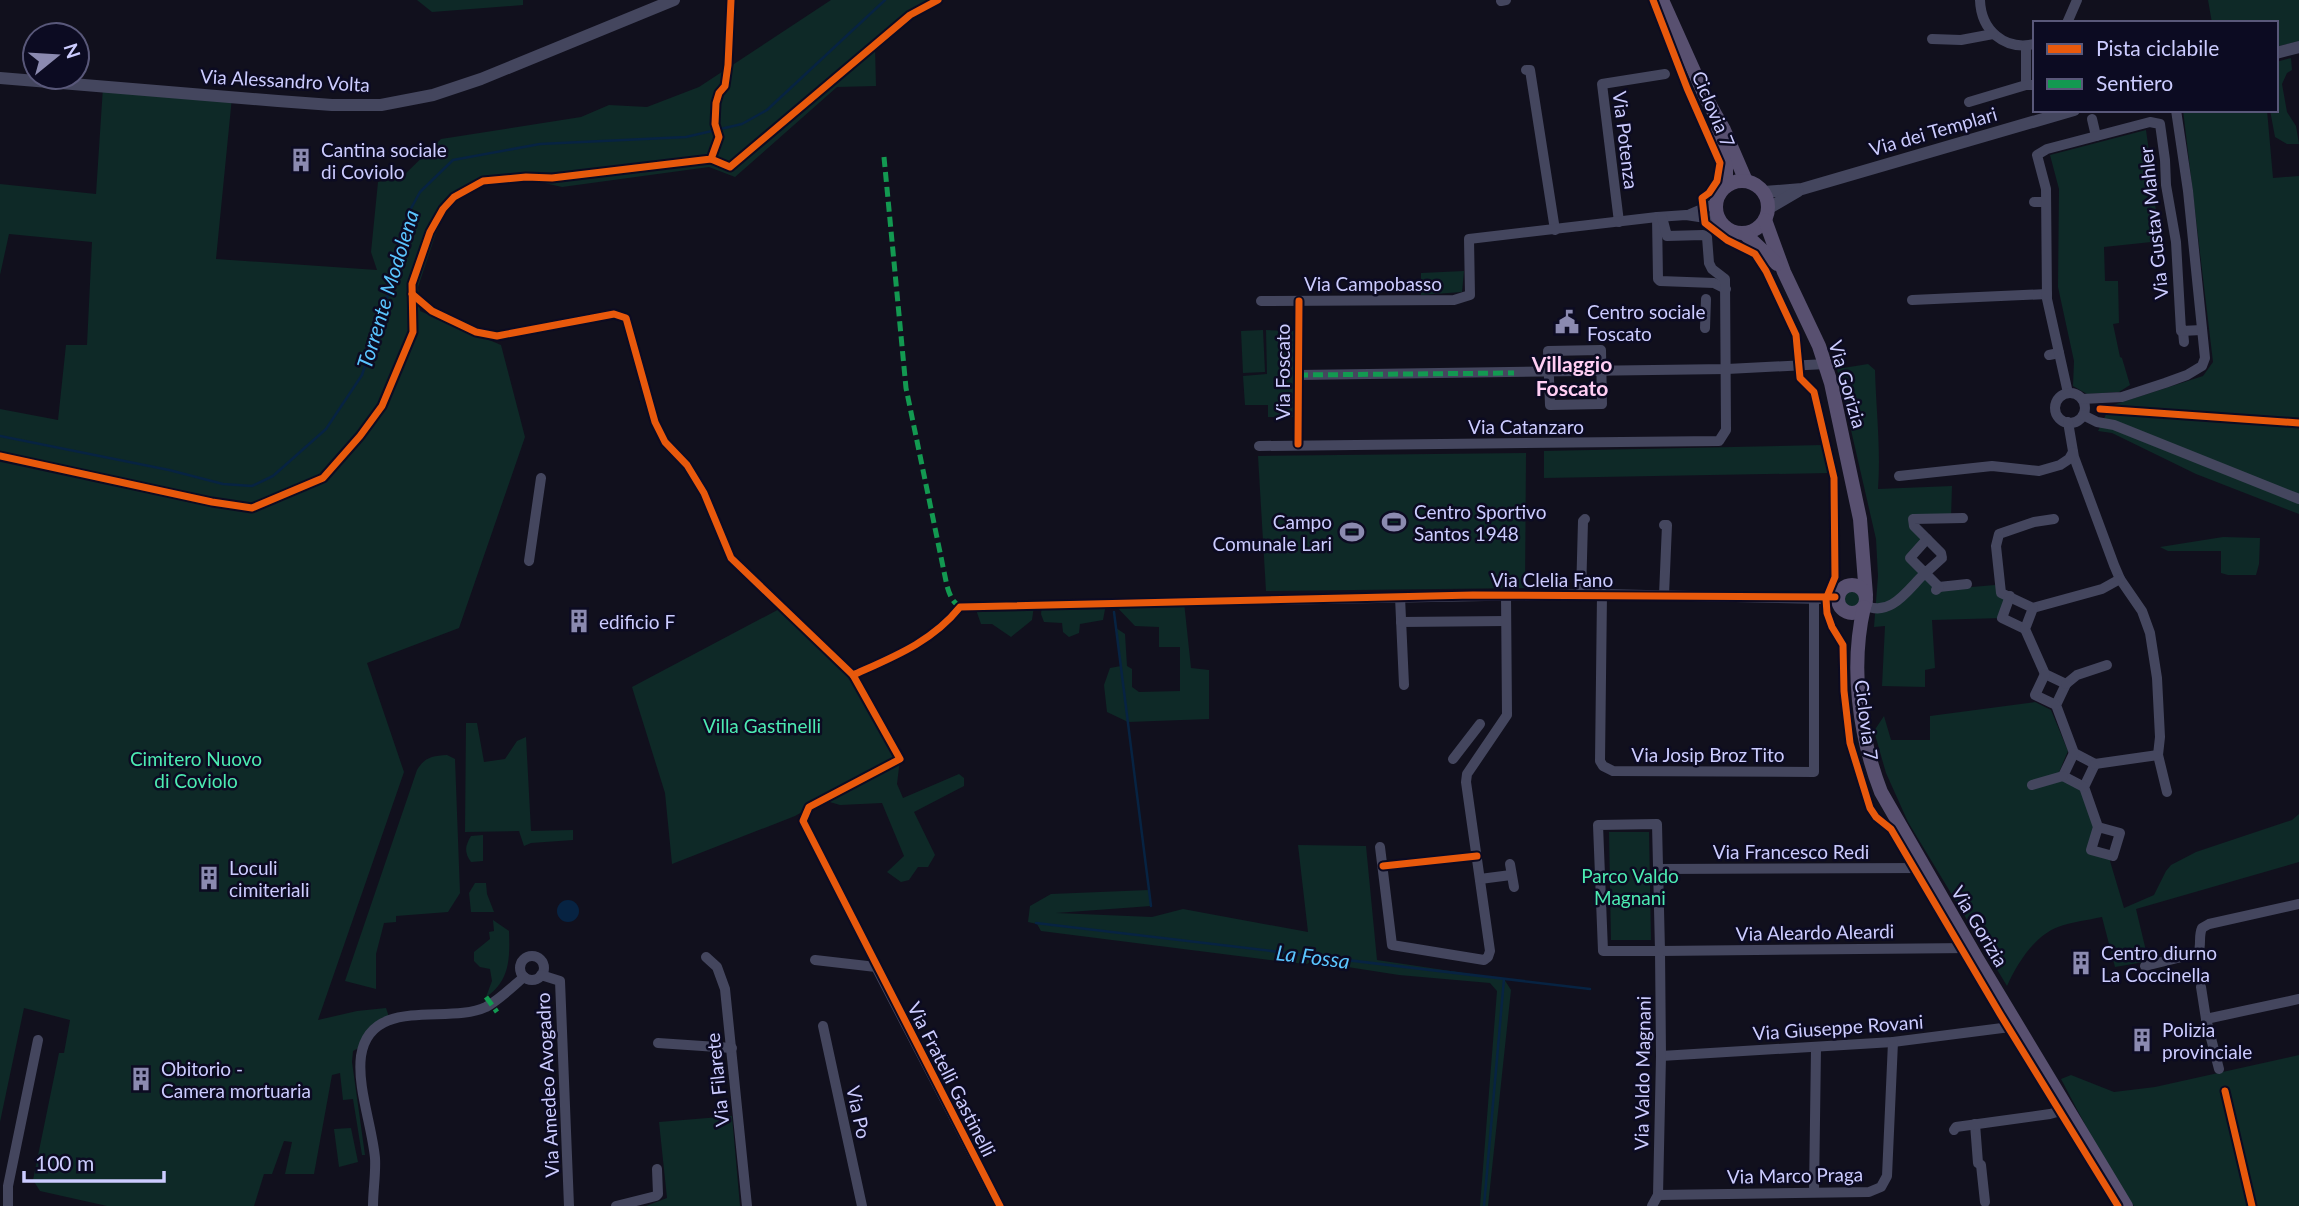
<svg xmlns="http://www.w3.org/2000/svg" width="2299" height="1206" font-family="Lato,sans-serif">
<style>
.green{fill:#0e2927}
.water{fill:#072342}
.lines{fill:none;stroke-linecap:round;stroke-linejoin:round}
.stream{stroke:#072342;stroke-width:2.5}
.minor{stroke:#44465e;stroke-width:10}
.tertiary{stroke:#44465e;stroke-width:12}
.primary{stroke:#585070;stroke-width:14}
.quiet{stroke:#139951;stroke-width:5;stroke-dasharray:10 5;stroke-linecap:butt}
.cycleway-casing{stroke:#0c0b22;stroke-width:11}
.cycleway{stroke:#e8590c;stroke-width:7}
.labels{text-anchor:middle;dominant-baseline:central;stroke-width:5;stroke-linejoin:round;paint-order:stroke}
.street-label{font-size:19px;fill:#ccf;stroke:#0c0b22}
.poi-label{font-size:19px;fill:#ccf;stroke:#0c0b22;text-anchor:start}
.park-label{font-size:19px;fill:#4cebb2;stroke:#0c0b22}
.water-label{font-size:21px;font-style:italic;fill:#5ac5ff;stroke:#0c0b22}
.neighbourhood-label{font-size:21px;font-weight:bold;fill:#ffcef3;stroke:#0c0b22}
</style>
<rect width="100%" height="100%" fill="#11101d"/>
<g class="green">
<path d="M417,0H523V5L432,12Z"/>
<path d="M831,0H944L918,11L875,47L876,86L837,87L735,177L709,167L562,187L527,179L475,187L460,194L450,205L436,233L418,287L420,311L501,345L525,437L459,628L367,663L404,772L318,1020L357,1011L386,1008L390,1020L364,1045L353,1051L352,1062L365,1155H362L353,1099L343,1100L340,1073L332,1075L314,1174H285L292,1142L284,1141L272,1174H264L254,1206H107L40,1191L33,1180L59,1053H64L70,1020L24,1008L0,1122V409L58,420L66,345H87L92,242L9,234L0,275V184L96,194L103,87L232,97L216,259L377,270L371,252L378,182L401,178L441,139L581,117L609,105L647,107L699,87Z"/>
<path d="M2208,0H2299V41L2276,47V23H2212Z"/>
<path d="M2291,58L2292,70L2287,73L2282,84L2287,112L2296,126L2299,144H2287L2275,137L2270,110H2276V62Z"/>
<path d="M2183,110H2267L2273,178L2299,176V514L2196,474L2112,433L2098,431L2110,406L2203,376L2213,362Z"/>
<path d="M2146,130L2150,159L2151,180L2161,241L2104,247L2105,281H2118L2119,323L2113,324L2120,357L2122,358L2130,385L2119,392L2087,394L2073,386L2074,361L2058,287L2059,189L2050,155Z"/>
<path d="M1464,271L1462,292L1421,295V273Z"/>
<path d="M1263,330L1265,372L1243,373L1241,331Z"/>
<path d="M1266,330L1294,331L1295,417H1268V405H1245L1243,376L1267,374Z"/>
<path d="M1868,364L1875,370C1876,410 1881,449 1878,489L1952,486L1951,518L1913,519L1927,539L1910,557L1937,590L1995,585L2010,596L2002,618L1932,620L1935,668L1925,670V687L1882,686L1885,626L1874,627L1878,576L1876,539L1837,369Z"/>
<path d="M1823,445L1830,473L1544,478V451Z"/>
<path d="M1526,453L1525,588L1266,591L1258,456Z"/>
<path d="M2223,537L2260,538L2259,564L2256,575H2228L2221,573V551H2168L2160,547Z"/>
<circle cx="1853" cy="599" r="9"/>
<path d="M1184,602L1191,668L1209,670V719L1128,722L1107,712L1104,685L1110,668L1121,666L1116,628L1125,634L1127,666L1132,669V687L1139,692L1180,691V647H1159V627L1135,626L1114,604Z"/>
<path d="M1106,604L1103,620L1080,624L1079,633L1069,637L1063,632L1062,623L1044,622L1041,614L1042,605Z"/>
<path d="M785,606L851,675L898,758L866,776L900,759L897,784L903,798L959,774L964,778V786L914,812L935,855L928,867H918L909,880L901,882L887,872L904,856L882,803L840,805L823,800L795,816L672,864L665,793L632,687Z"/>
<path d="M1034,606L1032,620L1011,637L992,624H981L975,607Z"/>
<path d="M2035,702L2051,710L2068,751L2057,777L2084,787L2098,827L2091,849L2113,856L2110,861L2124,908L2154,895L2166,871L2171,865L2196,852L2292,820L2299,814V862L2136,909L2147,955L2143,957L2144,962L2115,967L2102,917C2088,920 2071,922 2058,927C2034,936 2017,964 2007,986L1908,822L1886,773L1874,731L1884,716L1891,740H1930V716Z"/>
<path d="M466,723H477L484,762L505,759L517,741L526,737L531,831L573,830V840L531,843L524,846L519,831L465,832Z"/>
<path d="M447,755L455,759L460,893L448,912L396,916V922L384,923L376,954V989L345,981L417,770C425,757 432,756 447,755Z"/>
<path d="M1609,832H1649L1651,940H1611Z"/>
<path d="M483,835V861L471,862C464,852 465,846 471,836Z"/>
<path d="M1298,845L1366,846L1377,960L1504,979L1511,990L1488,1206H1480L1497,991L1490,983L1399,975L1322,963L1318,956L1307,964L1286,962L1041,931L1037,924L1028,922L1030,906L1051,894L1149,890L1151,906L1056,913L1152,917L1183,909L1308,932Z"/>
<path d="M475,883H486L487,894L494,912H471L469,893Z"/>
<path d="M493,920L509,931C510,958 510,981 486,997L492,981L490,969L480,967L474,961V952L490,939L489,932L494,931Z"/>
<path d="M2299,1055V1206H2134L2099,1151L2061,1079L2071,1075L2114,1092L2155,1087Z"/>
<path d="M732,1116L740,1206H646L667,1198L659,1122Z"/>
<path d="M351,1128L358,1162L339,1167L334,1129Z"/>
</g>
<circle class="water" cx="568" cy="911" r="11"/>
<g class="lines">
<g class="stream">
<path d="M0,436L169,470L223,484L252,486L273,476L326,429L362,375L408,233L409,212L420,192L453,160L540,144L686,137L742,124L767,110L885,0"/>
<path d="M1114,612L1151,906"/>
<path d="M1036,923L1590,989"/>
<path d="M1484,1206L1504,979"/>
</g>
<g class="minor">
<path d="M1980,0C1981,30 2004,51 2035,44"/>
<path d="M1501,1L1506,0"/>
<path d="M2067,23L2077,0"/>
<path d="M1932,39L1961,40L1993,34"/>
<path d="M2026,46V85"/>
<path d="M1526,70H1530L1555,230"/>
<path d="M1969,102L2026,85H2035"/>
<path d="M2092,119L2096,136"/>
<path d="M2034,202H2046"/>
<path d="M1690,214L1716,203"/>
<path d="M1657,217L1658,279L1660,281L1714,283L1726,289"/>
<path d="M1619,222L1602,84L1665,74"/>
<path d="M1912,300L2047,294"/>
<path d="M1261,301L1454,300L1470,295L1469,239L1657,217L1686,215L1719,220"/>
<path d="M1705,328L1706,299"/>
<path d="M2183,331L2184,342"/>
<path d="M1601,350L1602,404L1550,405L1548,351Z"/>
<path d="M2049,355L2059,353"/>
<path d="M1298,375L1727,369L1826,364"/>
<path d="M2068,393L2047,299L2046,189L2037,155L2047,149L2150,122L2160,124L2165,160L2166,185L2176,242L2181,331L2202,330"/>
<circle cx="2070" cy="408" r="15"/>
<path d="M2082,399L2122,397L2165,383L2187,375L2202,366L2205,358L2188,191L2176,110"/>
<path d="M2083,415L2097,422L2114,425L2299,499"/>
<path d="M2068,422L2074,457L2114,565L2120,579L2142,611L2150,633L2157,678L2160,737L2158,755L2167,792"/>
<path d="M1259,446L1719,441L1726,430L1725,279L1712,269L1709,263L1707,237L1703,235L1667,236L1662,217"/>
<path d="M1899,476L1992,466L2039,471L2060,465L2069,459L2073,452"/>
<path d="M2054,519L2034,522L1999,534L1996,546L2001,593L2033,608L2102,589L2120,579"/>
<path d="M1664,525H1667L1664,595"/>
<path d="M1927,539L1914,526L1913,519L1963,518"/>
<path d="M529,561L541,478"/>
<path d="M1939,587L1967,584"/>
<path d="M1602,594L1600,761L1603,766L1613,771L1814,772V598"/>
<path d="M1581,595L1583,521L1585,519"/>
<path d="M2010,596L2002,618L2025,629"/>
<path d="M1400,597L1404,685"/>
<path d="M1266,600L1602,594L1826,599L1838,597"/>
<path d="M1865,605C1889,618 1907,591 1922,576L1942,558L1941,553L1927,539L1910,558L1939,587L1936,590"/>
<path d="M2033,608L2025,629L2045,674L2066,684L2056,705L2074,753L2095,764L2084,787L2098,827L2120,833L2113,856L2091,850L2098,827"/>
<path d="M1401,622L1506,621"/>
<path d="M2045,674L2035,695L2056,705"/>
<path d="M2066,684L2077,675L2107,665"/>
<path d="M2074,753L2063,776L2084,787"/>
<path d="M1453,759L1480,724"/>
<path d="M2095,764L2158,755"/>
<path d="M2032,785L2063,776"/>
<path d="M1380,847L1392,945L1484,960L1488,957L1490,951L1466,782L1467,774L1507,715L1506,595"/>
<path d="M1510,864L1514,887"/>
<path d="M1658,869L1924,868"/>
<path d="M1480,879L1511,875"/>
<circle cx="532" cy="968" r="12"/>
<path d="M706,957L717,967L725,989L747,1206"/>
<path d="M815,960L876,967L1000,1206"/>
<path d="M2145,966L2198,953C2202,945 2198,937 2202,928L2209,924L2299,904"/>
<path d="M541,975L560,981L569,1206"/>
<path d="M2201,987L2206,1019L2299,999"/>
<path d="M2206,1019L2219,1069"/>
<path d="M823,1026L862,1206"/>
<path d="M658,1043L732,1048"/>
<path d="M1661,1056L1893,1042L2018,1026"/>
<path d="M1975,1124L1978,1163L1981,1165L1985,1202"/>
<path d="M1954,1130L1956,1127L2050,1114L2068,1109"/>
<path d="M1814,1192L1816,1048"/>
<path d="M1658,1195L1661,1056L1660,951H1603L1598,825L1657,824L1660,951L1971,948"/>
<path d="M8,1206V1186L38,1040"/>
<path d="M373,1206C373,1190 376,1173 375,1158C372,1126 357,1087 361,1056C370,995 448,1025 486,1007C499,1000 512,987 524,977"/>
<path d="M616,1206L656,1196L658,1194L657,1169"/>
<path d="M1652,1206L1658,1195L1869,1192L1881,1187L1887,1176L1893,1042"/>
</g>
<g class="tertiary">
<path d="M2276,53L2299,47"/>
<path d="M0,78L278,101L332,105H381L433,95L481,79L674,0"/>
<path d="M1764,192L1802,189L2074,110"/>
<path d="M1769,208L1798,191"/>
</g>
<g class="primary">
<path d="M1662,0L1706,98L1724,130L1746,181"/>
<path d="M1716,133L1726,167V186"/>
<circle cx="1742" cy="207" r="26"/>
<path d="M1765,220L1784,272L1819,346L1831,383L1860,519L1866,595"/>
<path d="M1745,234L1777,264"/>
<circle cx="1852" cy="599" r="14"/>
<path d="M1864,607C1850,667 1859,735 1881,792L1976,957L2126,1206"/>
</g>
<g class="quiet">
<path d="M884,157L906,388L947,586C950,596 954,607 965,607"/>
<path d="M1298,375L1514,373"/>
<path d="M486,997L497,1012"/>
</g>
<g class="cycleway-casing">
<g id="cycleway">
<path d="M1653,0L1687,88L1720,163L1717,181L1709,193L1702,198L1705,223L1727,240L1755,254L1766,271L1796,335L1800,378L1814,392L1834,478L1835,577L1826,599L1827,613L1832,627L1843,645L1844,691L1850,743L1870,808L1876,817L1891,829L2000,1014L2118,1206"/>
<path d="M711,159L730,167L910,15L938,0"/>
<path d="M412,294L432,311L476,332L497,336L614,314L626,318L655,422L665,442L687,465L704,493L731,558L853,675L900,759L809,807L803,821L1000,1206"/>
<path d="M2100,409L2299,423"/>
<path d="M1298,444L1299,301"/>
<path d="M0,456L212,502L252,508L323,478L360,436L382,406L413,332L412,284L430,232L443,209L454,197L483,181L526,177L552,178L711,159L719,137L715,124L716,103L719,93L725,86L728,65L731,0"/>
<path d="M853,675C893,657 932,642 960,607L1473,595L1835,597"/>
<path d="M1383,866L1477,856"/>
<path d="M2225,1091L2252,1206"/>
</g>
</g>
<use href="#cycleway" class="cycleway"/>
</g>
<defs>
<g id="building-bare" transform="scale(1.89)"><path d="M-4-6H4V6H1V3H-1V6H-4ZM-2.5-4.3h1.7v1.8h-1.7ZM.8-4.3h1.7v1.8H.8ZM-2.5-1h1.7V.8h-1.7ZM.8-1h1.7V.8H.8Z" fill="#8b8ab0" stroke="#0c0b22" stroke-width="2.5" paint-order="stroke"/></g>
<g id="civic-bare" transform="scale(1.89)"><path d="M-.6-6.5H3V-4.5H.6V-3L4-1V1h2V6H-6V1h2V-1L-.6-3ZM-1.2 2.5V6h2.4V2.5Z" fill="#8b8ab0" stroke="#0c0b22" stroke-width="2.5" paint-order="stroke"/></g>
<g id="stadium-bare" transform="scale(1.89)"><path d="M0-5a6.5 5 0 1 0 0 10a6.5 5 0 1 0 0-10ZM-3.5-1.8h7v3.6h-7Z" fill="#8b8ab0" stroke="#0c0b22" stroke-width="2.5" paint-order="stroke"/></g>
</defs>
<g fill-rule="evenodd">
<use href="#building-bare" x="301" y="160"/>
<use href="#civic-bare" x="1567" y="322"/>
<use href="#stadium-bare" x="1394" y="522"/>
<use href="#stadium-bare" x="1352" y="532"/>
<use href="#building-bare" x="579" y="621"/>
<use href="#building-bare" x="209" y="878"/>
<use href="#building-bare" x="2081" y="963"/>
<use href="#building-bare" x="2142" y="1040"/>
<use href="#building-bare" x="141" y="1079"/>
</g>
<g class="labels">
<g class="street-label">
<text transform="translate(285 80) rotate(3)">Via Alessandro Volta</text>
<text transform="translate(1714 109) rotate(67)">Ciclovia 7</text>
<text transform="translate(1933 131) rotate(-16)">Via dei Templari</text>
<text transform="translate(1626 140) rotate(83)">Via Potenza</text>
<text transform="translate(2153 223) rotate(-96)">Via Gustav Mahler</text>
<text x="1373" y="283">Via Campobasso</text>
<text transform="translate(1282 372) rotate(-90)">Via Foscato</text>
<text transform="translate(1848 384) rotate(74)">Via Gorizia</text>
<text x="1526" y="426">Via Catanzaro</text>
<text x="1552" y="579">Via Clelia Fano</text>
<text transform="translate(1867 720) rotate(83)">Ciclovia 7</text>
<text x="1708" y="754">Via Josip Broz Tito</text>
<text x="1791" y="851">Via Francesco Redi</text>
<text transform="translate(1980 926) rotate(59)">Via Gorizia</text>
<text transform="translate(1815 932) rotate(-1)">Via Aleardo Aleardi</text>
<text transform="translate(1838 1027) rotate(-4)">Via Giuseppe Rovani</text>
<text transform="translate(1642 1073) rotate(-89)">Via Valdo Magnani</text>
<text transform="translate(952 1079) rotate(63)">Via Fratelli Gastinelli</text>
<text transform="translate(717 1080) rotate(-96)">Via Filarete</text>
<text transform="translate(547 1085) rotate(-93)">Via Amedeo Avogadro</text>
<text transform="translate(859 1112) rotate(78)">Via Po</text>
<text transform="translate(1795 1175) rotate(-1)">Via Marco Praga</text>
</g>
<g class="poi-label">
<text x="321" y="149">Cantina sociale<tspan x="321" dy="22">di Coviolo</tspan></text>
<text x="1587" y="311">Centro sociale<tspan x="1587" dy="22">Foscato</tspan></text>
<text x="1414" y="511">Centro Sportivo<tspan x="1414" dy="22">Santos 1948</tspan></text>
<text x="1332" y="521" text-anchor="end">Campo<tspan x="1332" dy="22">Comunale Lari</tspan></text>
<text x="599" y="621">edificio F</text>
<text x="229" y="867">Loculi<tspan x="229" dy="22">cimiteriali</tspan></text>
<text x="2101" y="952">Centro diurno<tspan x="2101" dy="22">La Coccinella</tspan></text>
<text x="2162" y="1029">Polizia<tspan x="2162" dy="22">provinciale</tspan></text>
<text x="161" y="1068">Obitorio -<tspan x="161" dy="22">Camera mortuaria</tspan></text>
</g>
<g class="park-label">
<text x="762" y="725">Villa Gastinelli</text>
<text x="196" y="758">Cimitero Nuovo<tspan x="196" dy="22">di Coviolo</tspan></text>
<text x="1630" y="875">Parco Valdo<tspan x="1630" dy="22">Magnani</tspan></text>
</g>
<g class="water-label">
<text transform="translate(387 289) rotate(-73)">Torrente Modolena</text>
<text transform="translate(1313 956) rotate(7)">La Fossa</text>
</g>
<g class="neighbourhood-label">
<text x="1572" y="363">Villaggio<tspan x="1572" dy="24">Foscato</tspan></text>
</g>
</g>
<rect x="2033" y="21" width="245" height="91" fill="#0c0b22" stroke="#59587a" stroke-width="2"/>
<rect x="2047" y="44" width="35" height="10" fill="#e8590c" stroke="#59587a" stroke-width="2"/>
<text x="2096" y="56" font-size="21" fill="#ccccff">Pista ciclabile</text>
<rect x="2047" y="79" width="35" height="10" fill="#139951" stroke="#59587a" stroke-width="2"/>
<text x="2096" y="91" font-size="21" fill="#ccccff">Sentiero</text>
<g transform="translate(56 56) rotate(72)"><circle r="33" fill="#0c0b22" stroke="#59587a" stroke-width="2"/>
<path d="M0-5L12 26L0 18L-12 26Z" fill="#8b8ab0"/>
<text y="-10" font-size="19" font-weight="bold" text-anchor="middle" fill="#ccccff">N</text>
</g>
<path d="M24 1171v10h140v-10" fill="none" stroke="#ccccff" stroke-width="3.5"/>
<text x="35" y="1171" font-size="21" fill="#ccccff" stroke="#0c0b22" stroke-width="5" paint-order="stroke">100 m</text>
</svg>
